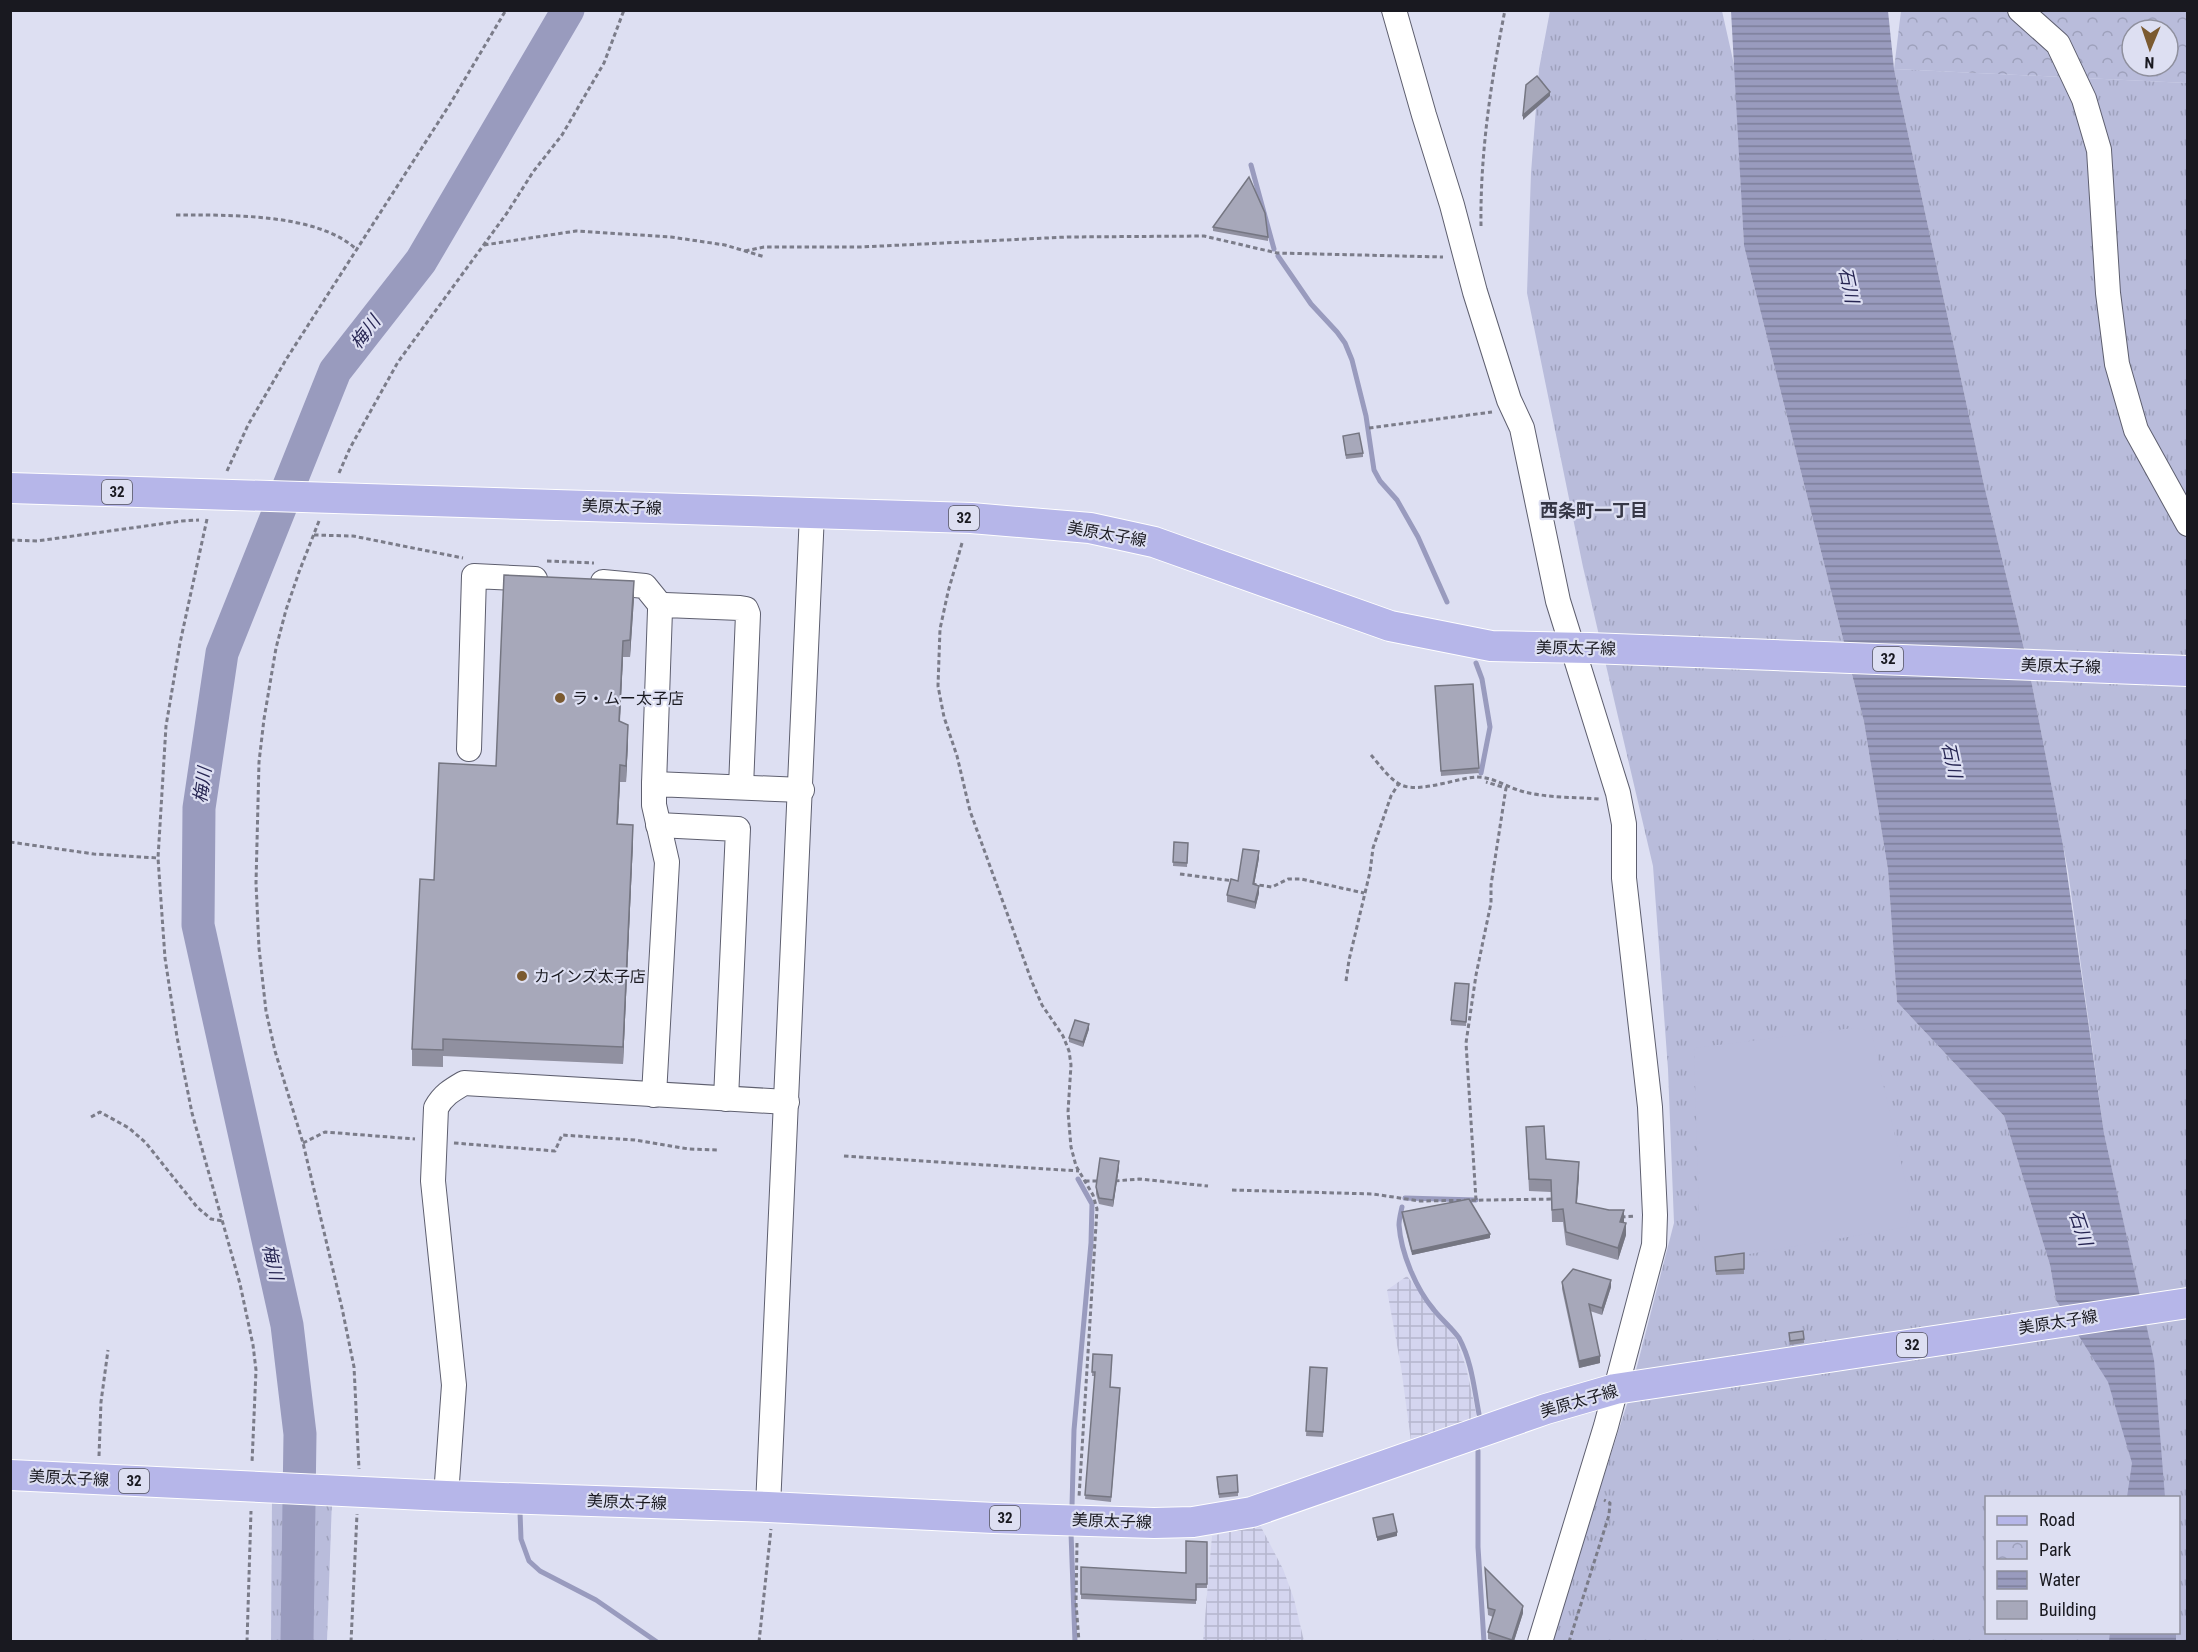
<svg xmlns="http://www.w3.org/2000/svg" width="2198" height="1652" font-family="'Roboto Condensed','Noto Sans JP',sans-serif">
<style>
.industrial{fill:url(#industrial-grid)}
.grass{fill:url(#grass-tufts);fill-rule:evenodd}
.park{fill:url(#park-crowns);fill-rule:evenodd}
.pitch{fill:#b9bcdb}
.water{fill:url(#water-rules)}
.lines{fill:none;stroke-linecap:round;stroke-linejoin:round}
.stream{stroke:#999bbe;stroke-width:5}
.river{stroke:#999bbe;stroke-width:33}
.minor-casing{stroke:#5e5f6f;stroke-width:26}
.major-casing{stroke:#fff;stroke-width:32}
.path{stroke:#7b7c89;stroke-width:3;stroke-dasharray:4.5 3;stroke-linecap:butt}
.minor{stroke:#fff;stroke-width:24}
.major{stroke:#b6b6e9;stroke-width:30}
.wall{fill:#9090a0}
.shaded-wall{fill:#757682}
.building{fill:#a7a8ba;stroke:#757682;stroke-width:1.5}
.poi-dot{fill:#7b5a30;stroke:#dddff2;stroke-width:2}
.labels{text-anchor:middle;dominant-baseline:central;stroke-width:4.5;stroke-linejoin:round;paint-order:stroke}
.shield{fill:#dddff2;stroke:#54545f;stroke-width:1.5}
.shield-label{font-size:15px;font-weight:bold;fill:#191920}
.street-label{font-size:16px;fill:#191920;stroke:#dddff2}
.poi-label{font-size:16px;fill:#191920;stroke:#dddff2;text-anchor:start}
.water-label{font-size:18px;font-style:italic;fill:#272653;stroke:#dddff2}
.neighbourhood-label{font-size:18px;font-weight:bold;fill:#363746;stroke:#dddff2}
</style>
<defs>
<pattern id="industrial-grid" width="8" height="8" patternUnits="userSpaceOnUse" patternTransform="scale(1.5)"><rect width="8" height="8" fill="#d4d5ef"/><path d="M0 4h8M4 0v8" fill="none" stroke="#b5b6cd"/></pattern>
<pattern id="grass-tufts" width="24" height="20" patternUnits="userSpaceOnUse" patternTransform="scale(1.5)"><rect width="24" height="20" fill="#b9bcdb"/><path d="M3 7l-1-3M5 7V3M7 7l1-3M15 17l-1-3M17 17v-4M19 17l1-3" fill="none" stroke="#9ea1bc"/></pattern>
<pattern id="park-crowns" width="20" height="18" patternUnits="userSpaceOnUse" patternTransform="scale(1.5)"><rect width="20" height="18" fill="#b9bcdb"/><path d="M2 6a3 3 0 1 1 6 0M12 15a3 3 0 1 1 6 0" fill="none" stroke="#9ea1bc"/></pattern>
<pattern id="water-rules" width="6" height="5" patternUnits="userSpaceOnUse" patternTransform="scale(1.5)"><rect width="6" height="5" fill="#999bbe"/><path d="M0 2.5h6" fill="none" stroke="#7c7e9a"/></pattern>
</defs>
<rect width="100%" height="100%" fill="#dddff2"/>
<g class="industrial">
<path d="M1407,1276L1456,1339L1466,1367L1477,1417L1411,1441L1401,1367L1387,1290Z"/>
<path d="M1260,1525L1283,1569L1294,1599L1304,1641L1203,1642L1212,1536Z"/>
</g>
<g class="grass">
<path d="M1550,11H1722L1735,69L1744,246L1864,722L1888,870L1897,1002L2004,1116L2050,1265L2056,1300L2137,1284L2104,1133L2068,871L2029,669L1984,485L1894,69L2187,83V1641H1551L1628,1401L1674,1223L1668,1069L1653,866L1583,567L1527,293L1531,173L1539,69ZM1986,1498H2178V1632H1986Z"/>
<path d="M272,1497L332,1499L327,1641L271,1642Z"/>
</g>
<path class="park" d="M1901,11H2187V83L1894,69ZM2132,30H2168V66H2132Z"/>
<path class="pitch" d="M1853,1028L1871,1031L1911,1206L1906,1227L1714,1260L1700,1244L1694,1048Z"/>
<g class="water">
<path d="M1731,11H1888L1894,69L1984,485L2029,669L2063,845L2104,1133L2154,1360L2165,1497H2127L2132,1463L2108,1382L2056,1300L2050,1265L2004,1116L1897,1002L1888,870L1864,722L1744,246Z"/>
<path d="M2110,1632L2176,1633V1641H2109Z"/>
</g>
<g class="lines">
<g class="stream">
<path d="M1251,165L1274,249"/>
<path d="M1278,256L1311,304L1337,332L1345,343L1352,360L1366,416L1374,470L1380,481L1397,500L1418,537L1447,602"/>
<path d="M1476,663L1482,679L1490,727L1481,773"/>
<path d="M1405,1198L1476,1200"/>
<path d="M1402,1207C1401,1212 1399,1219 1399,1225C1401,1253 1416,1289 1434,1310C1442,1320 1452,1328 1459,1338C1472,1362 1474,1388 1479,1414"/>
<path d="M1478,1451V1547L1484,1642"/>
<path d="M1072,1506L1074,1430L1091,1243L1092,1204L1078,1179"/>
<path d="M520,1512L521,1539L529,1561L540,1571L596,1600L657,1642"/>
<path d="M1071,1533L1075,1642"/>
</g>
<path class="river" d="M297,1642L300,1434L287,1325L198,925L199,808L222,653L335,371L421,261L568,10"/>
<g class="minor-casing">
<g id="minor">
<path d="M1394,10L1424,115L1452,205L1475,292L1509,400L1522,428L1558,601L1618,793L1624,824V878L1650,1107L1655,1215L1654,1245L1606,1426L1540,1642"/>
<path d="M2020,10L2058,44L2084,99L2099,150L2108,293L2117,364L2136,430L2188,524"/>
<path d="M603,582L645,586L662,607"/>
<path d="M469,749L474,576L535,579"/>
<path d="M654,784L660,610L665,605L740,608L746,609L748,614L741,787"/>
<path d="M658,825L738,829L726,1099"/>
<path d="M654,1095L667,862L654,805V784L802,790"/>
<path d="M446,1496L454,1385L433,1181L436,1108C443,1095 452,1090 464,1083L787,1102"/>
<path d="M768,1507L812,513"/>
</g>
</g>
<g class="major-casing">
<g id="major">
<path d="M10,488L971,518L1090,528L1154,542L1390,626L1491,646L1589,648L2188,671"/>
<path d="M10,1475L446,1496L768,1507L994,1518L1154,1523L1193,1522L1252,1512L1546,1409L1615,1389L2188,1303"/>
</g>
</g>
<g class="path">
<path d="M176,215C228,215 317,213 356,249"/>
<path d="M1481,226C1480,154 1491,81 1505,10"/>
<path d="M484,245L576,231L671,237L725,245L765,257"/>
<path d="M745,251L764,247H861L1067,237L1204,236L1277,253L1443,257"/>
<path d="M1369,428L1492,412"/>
<path d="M227,471L248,425L287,358L450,104L506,10"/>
<path d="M339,473L350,448L398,362L507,213L533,172L562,135L604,63L624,10"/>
<path d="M207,519L180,643L166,726L158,858L165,958L177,1037L192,1113L240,1284L253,1345L256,1370L252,1463"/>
<path d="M319,521L299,572L286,610L276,648L264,719L259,762L256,883L259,948L266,1011L275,1051L303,1143L342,1308L354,1367L359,1469"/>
<path d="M314,535L353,536L463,558"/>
<path d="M10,540L37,541L182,521L199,520"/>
<path d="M962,543L948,592L940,629L938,686L944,717L957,756L970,811L1032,982L1042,1005L1063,1036L1069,1051L1071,1065L1068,1112L1071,1147L1076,1166L1093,1195L1097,1209L1079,1497"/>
<path d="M547,561L594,563"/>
<path d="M1371,755C1380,765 1391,782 1404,786C1423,792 1457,778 1477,777C1493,777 1507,787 1521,791C1546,798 1574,797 1599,799"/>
<path d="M10,842L94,854L158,858"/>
<path d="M1180,874L1234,881"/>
<path d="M1252,884L1272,887L1288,879H1301L1364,893"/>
<path d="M1346,981L1349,960L1370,872L1373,848L1391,796L1399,783"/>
<path d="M91,1117L100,1112L129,1128L146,1143L197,1207L211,1219L223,1221"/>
<path d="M303,1143L325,1132L415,1139"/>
<path d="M454,1143L555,1151L562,1135L635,1140L689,1149L718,1150"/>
<path d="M844,1156L1079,1171"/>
<path d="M1085,1181H1099"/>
<path d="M1115,1181L1139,1179L1208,1186"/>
<path d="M1232,1190L1373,1194L1420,1201L1555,1199"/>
<path d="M1476,1200L1466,1043L1476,975L1491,903V885L1506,788L1486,782"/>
<path d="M1621,1217L1635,1216"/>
<path d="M99,1456L101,1402L108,1350"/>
<path d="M1077,1543L1076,1603L1079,1642"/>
<path d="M247,1642L251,1511"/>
<path d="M351,1642L357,1514"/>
<path d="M759,1642L771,1529"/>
<path d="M1569,1642L1609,1515L1610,1503L1604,1500"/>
</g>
<use href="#minor" class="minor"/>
<use href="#major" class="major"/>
</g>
<g class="wall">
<path d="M1213,227L1268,237V241L1213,231Z"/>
<path d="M1343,436L1363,453V457L1346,459Z"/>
<path d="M634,598L630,657H623L620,722L628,742L626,782H620L618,824L633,842L623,1064L443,1056V1067L412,1066V1049L434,880L496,766Z"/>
<path d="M1473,684L1479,773L1441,776L1435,686Z"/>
<path d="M1174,842L1188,843L1187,867L1173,866Z"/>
<path d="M1259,858L1254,885L1259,893L1255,909L1227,902V895Z"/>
<path d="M1469,984L1466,1026L1451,1025V1020Z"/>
<path d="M1089,1029L1083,1047L1069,1042V1038Z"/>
<path d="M1526,1127L1546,1159L1579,1174L1577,1203L1624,1222L1626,1235L1618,1260L1566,1245L1563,1222H1552L1551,1192L1529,1191Z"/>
<path d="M1119,1168L1113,1207L1099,1204L1096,1194V1187Z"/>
<path d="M1402,1212L1490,1238L1412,1255L1402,1217Z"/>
<path d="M1744,1253V1274L1716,1275L1715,1261Z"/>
<path d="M1562,1282L1611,1287L1602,1315L1590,1311L1600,1363L1579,1368L1562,1289Z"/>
<path d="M1789,1333L1804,1339V1343L1790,1345Z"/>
<path d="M1093,1354L1110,1387L1120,1392L1111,1502L1085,1499L1095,1376H1092Z"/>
<path d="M1310,1367L1327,1368L1323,1437L1306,1436Z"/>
<path d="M1217,1481L1238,1492V1496L1219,1498Z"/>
<path d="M1207,1542V1588H1196V1604L1081,1599V1567L1186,1573Z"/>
<path d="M1485,1568L1523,1613L1514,1641H1495L1488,1639V1632L1493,1617L1488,1615Z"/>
</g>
<g class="shaded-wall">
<path d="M1550,92V96L1523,120V115Z"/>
<path d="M634,581V598L630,657V640Z"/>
<path d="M623,641V657L619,738V721Z"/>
<path d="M628,725V742L626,782V766Z"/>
<path d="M620,765V782L617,841V824Z"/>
<path d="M633,825V842L623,1064V1047Z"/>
<path d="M1259,851V858L1253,891V884Z"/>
<path d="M1259,886V893L1255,909V902Z"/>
<path d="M1089,1024V1029L1083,1047V1042Z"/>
<path d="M1119,1161V1168L1113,1207V1200Z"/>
<path d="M1579,1162V1174L1576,1215V1203Z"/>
<path d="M1624,1210V1222H1620Z"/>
<path d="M1626,1223V1235L1618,1260V1248Z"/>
<path d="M1490,1234V1238L1412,1255V1251Z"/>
<path d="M1611,1280V1287L1602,1315V1308Z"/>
<path d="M1600,1356V1363L1579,1368V1361Z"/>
<path d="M1397,1532V1536L1377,1541V1537Z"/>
<path d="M1523,1606V1613L1514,1641H1512Z"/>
</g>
<g class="building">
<path d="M1537,76L1550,92L1523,115L1526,85Z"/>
<path d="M1249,177L1265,213L1268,237L1213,227Z"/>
<path d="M1359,433L1363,453L1346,455L1343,436Z"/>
<path d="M504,575L634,581L630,640L623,641L619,721L628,725L626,766L620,765L617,824L633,825L623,1047L443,1039V1050L412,1049L420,879L434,880L439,763L496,766Z"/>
<path d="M1473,684L1479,768L1441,771L1435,686Z"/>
<path d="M1174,842L1188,843L1187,863L1173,862Z"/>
<path d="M1243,849L1259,851L1253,884L1259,886L1255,902L1227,895L1231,879L1238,881Z"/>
<path d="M1455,983L1469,984L1466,1022L1451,1020Z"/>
<path d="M1075,1020L1089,1024L1083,1042L1069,1038Z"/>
<path d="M1544,1126L1546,1159L1579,1162L1576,1203L1609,1210H1624L1620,1222L1626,1223L1618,1248L1566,1232L1563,1209L1552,1210L1551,1180L1529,1179L1526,1127Z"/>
<path d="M1100,1158L1119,1161L1113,1200L1099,1198L1096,1187Z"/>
<path d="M1469,1199L1490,1234L1412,1251L1402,1212Z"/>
<path d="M1744,1253V1269L1716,1271L1715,1257Z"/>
<path d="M1573,1269L1611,1280L1602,1308L1589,1304L1600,1356L1579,1361L1562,1282Z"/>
<path d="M1803,1331L1804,1339L1790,1341L1789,1333Z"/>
<path d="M1093,1354L1112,1355L1110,1387L1120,1388L1111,1497L1085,1495L1095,1372H1092Z"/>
<path d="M1310,1367L1327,1368L1323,1432L1306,1431Z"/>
<path d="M1237,1475L1238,1492L1219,1494L1217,1477Z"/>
<path d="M1393,1514L1397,1532L1377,1537L1373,1518Z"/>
<path d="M1186,1541L1207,1542V1584H1196V1600L1081,1594V1567L1186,1573Z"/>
<path d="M1485,1568L1523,1606L1512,1640L1488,1632L1495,1610L1488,1608Z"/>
</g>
<g class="poi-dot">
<circle cx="560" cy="698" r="6"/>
<circle cx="522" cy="976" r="6"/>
</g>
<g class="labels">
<g class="shield">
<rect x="102" y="480" width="30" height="24" rx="4.5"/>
<rect x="949" y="506" width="30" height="24" rx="4.5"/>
<rect x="1873" y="647" width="30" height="24" rx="4.5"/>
<rect x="1897" y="1333" width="30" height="24" rx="4.5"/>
<rect x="119" y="1469" width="30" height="24" rx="4.5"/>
<rect x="990" y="1506" width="30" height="24" rx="4.5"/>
</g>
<g class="shield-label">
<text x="117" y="492">32</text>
<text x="964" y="518">32</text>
<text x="1888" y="659">32</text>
<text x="1912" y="1345">32</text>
<text x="134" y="1481">32</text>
<text x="1005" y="1518">32</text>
</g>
<g class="street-label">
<text transform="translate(622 507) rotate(2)">美原太子線</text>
<text transform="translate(1107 534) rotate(10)">美原太子線</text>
<text transform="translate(1576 648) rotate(1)">美原太子線</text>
<text transform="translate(2061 666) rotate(2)">美原太子線</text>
<text transform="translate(2058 1322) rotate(-9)">美原太子線</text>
<text transform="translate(1579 1401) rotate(-16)">美原太子線</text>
<text transform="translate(69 1478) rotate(3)">美原太子線</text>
<text transform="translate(627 1502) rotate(2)">美原太子線</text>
<text transform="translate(1112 1521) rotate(2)">美原太子線</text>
</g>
<g class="poi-label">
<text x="572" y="698">ラ・ムー太子店</text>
<text x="534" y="976">カインズ太子店</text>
</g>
<g class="water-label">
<text transform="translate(1849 285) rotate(78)">石川</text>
<text transform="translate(365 332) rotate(-52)">梅川</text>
<text transform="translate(1952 760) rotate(78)">石川</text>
<text transform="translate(202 785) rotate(-82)">梅川</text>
<text transform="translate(2081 1228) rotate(71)">石川</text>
<text transform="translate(273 1262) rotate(77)">梅川</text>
</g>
<g class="neighbourhood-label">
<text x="1594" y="510">西条町一丁目</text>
</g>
</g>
<rect width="2198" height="1652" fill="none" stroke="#191920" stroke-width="24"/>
<rect x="1985" y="1496" width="195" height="138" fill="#dddff2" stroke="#8f909e" stroke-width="1.5"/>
<rect x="1997" y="1516" width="30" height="9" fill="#b6b6e9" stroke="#8f909e" stroke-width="1.5"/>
<text x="2039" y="1526" font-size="18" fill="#191920">Road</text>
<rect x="1997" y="1541" width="30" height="18" fill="url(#park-crowns)" stroke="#8f909e" stroke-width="1.5"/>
<text x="2039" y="1556" font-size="18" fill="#191920">Park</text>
<rect x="1997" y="1571" width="30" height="18" fill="url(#water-rules)" stroke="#8f909e" stroke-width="1.5"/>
<text x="2039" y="1586" font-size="18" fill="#191920">Water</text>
<rect x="1997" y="1601" width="30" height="18" fill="#a7a8ba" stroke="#8f909e" stroke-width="1.5"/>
<text x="2039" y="1616" font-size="18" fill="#191920">Building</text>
<g transform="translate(2150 48) rotate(182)"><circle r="28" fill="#dddff2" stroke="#8f909e" stroke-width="1.5"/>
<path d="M0-4.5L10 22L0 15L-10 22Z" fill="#7b5a30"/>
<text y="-9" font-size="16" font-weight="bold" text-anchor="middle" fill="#191920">N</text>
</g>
</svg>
